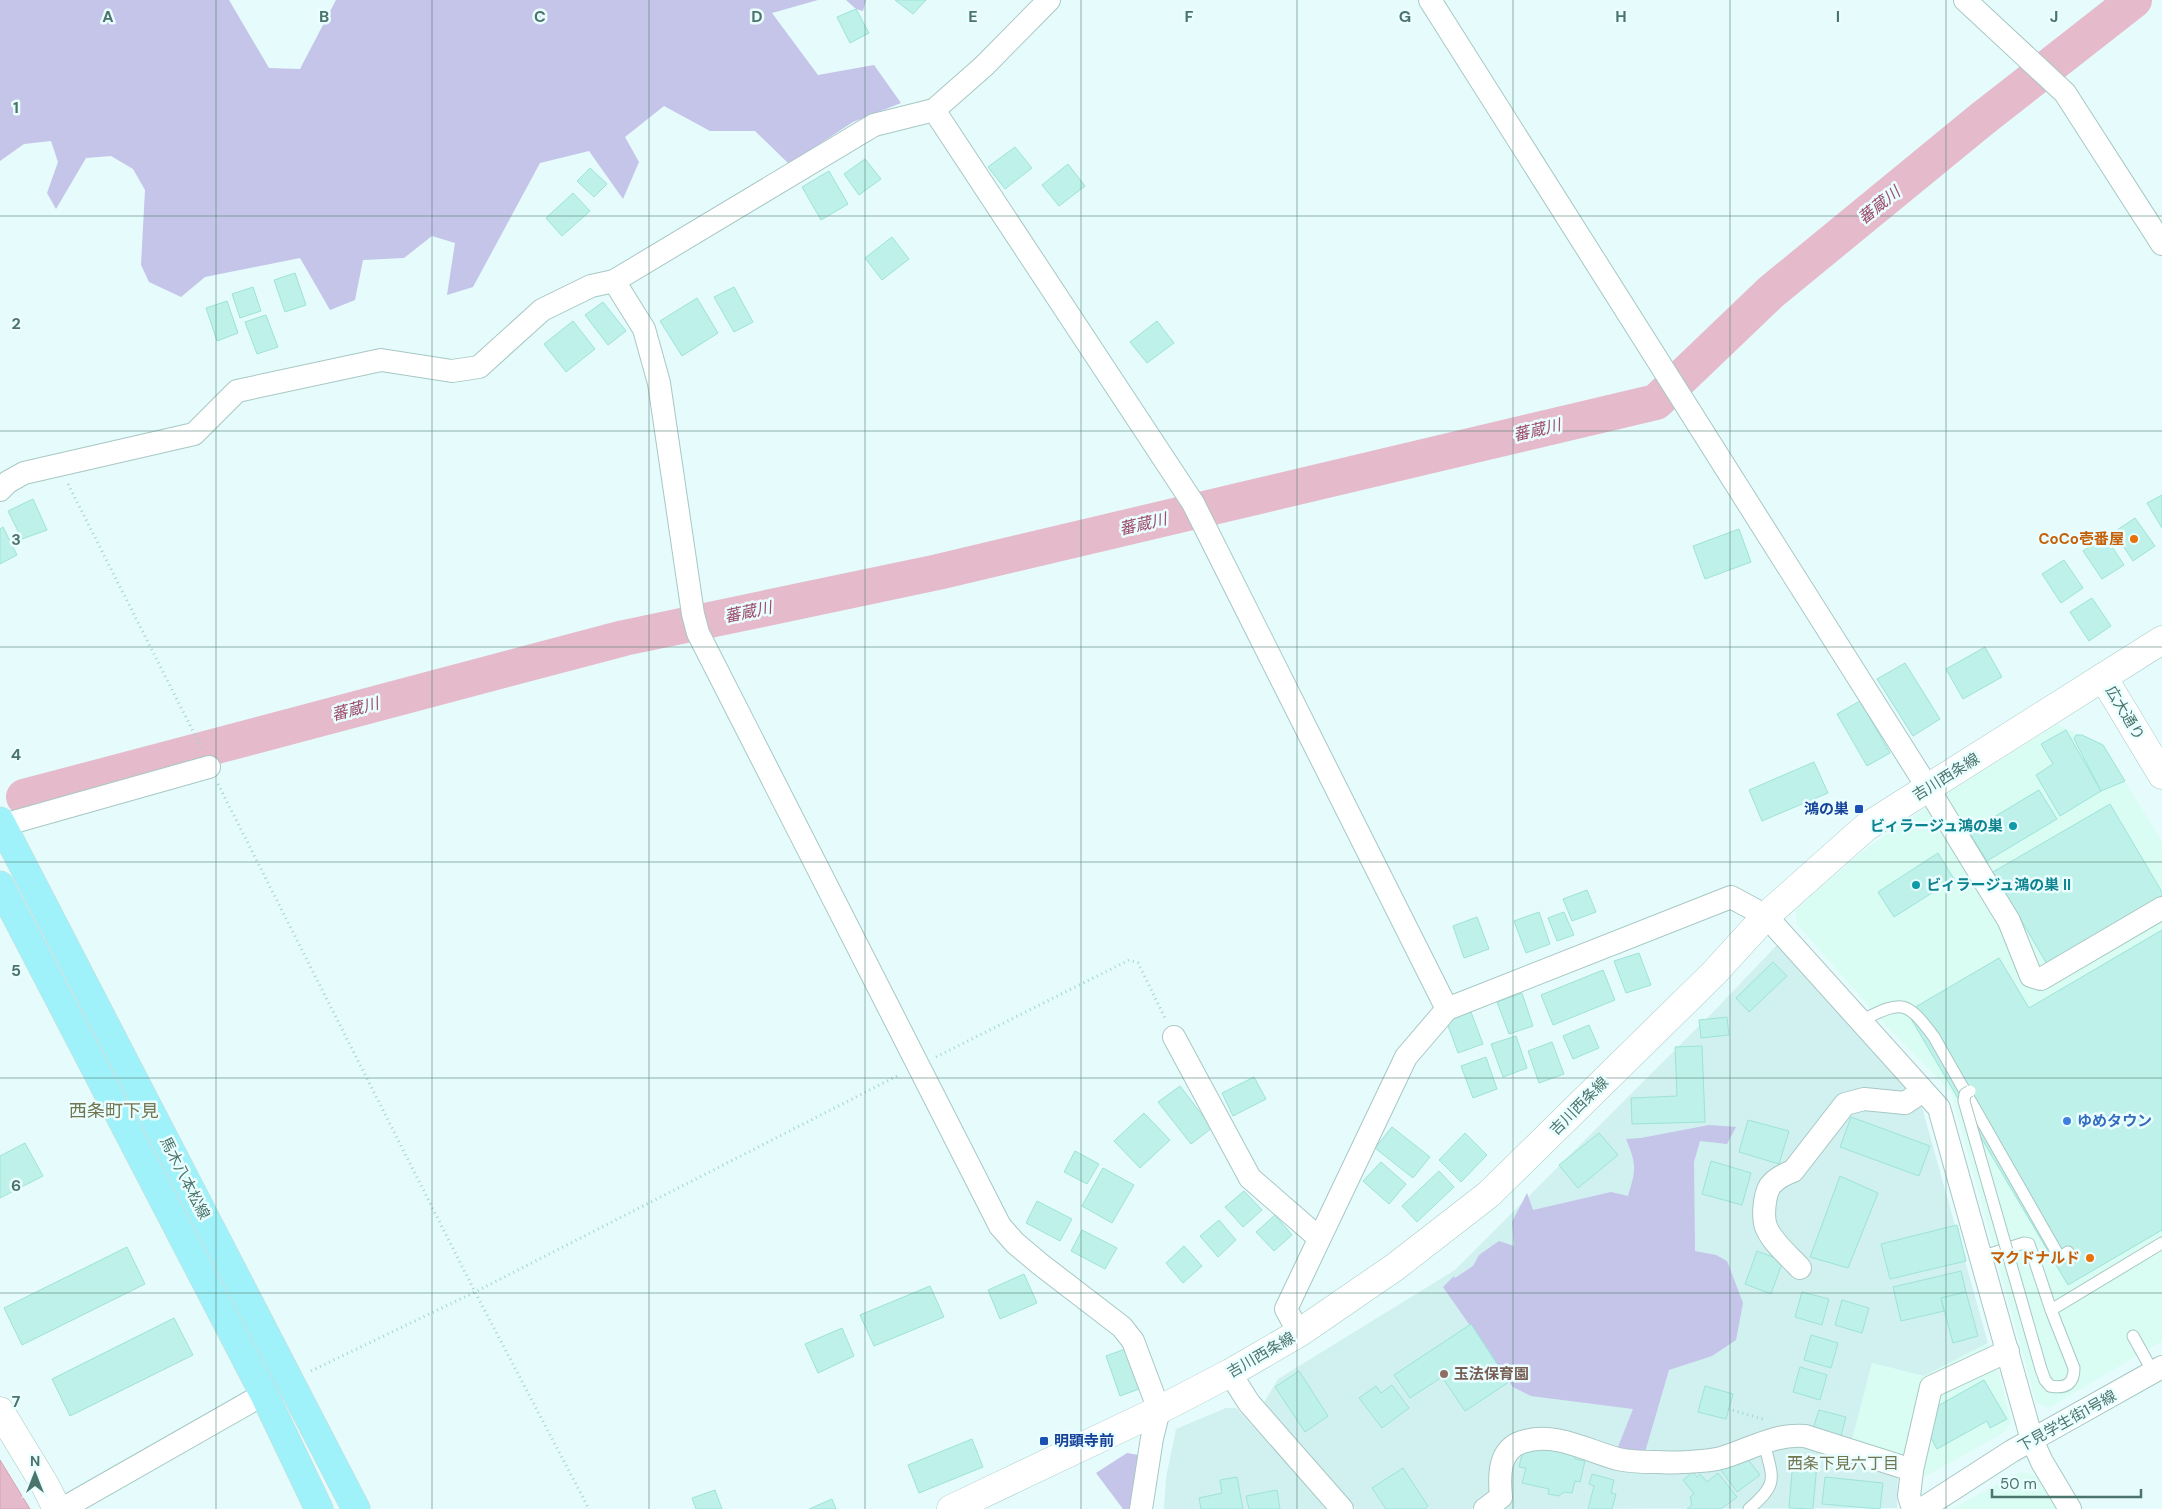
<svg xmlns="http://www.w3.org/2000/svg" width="2162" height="1509" font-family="'DM Sans','Noto Sans JP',sans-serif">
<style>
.residential{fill:#d1f0f0}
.commercial{fill:#d9fcf3}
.green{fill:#c5c4e9}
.water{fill:#e5bacb;stroke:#d7a0b6}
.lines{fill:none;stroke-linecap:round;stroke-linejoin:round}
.river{stroke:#e5bacb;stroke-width:36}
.building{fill:#bdf1e9;stroke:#9ee3d7}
.service-casing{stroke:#a7c8c4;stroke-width:13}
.minor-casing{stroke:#a7c8c4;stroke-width:24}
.tertiary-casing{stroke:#a7c8c4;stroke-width:29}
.secondary-casing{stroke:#a5ccc7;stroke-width:29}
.primary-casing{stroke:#cdd8d6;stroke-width:29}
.path{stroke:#a0d6cd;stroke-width:3;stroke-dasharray:1 4;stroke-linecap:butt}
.service{stroke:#fff;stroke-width:11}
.minor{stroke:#fff;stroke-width:22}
.tertiary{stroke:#fff;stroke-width:28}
.secondary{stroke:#fff;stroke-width:28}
.primary{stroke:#9ff2f9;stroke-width:28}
.service-bridge-casing{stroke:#a7c8c4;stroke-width:13;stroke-linecap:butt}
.service-bridge{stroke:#fff;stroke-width:11}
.grid{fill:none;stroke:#4b756c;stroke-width:1;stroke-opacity:0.55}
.food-dot{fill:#e8710a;stroke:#ebfeff;stroke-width:2}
.transit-dot{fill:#1a4fb4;stroke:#ebfeff;stroke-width:2}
.culture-dot{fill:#0f9aa8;stroke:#ebfeff;stroke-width:2}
.shop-dot{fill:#3f7fe0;stroke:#ebfeff;stroke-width:2}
.education-dot{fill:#8d6e63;stroke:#ebfeff;stroke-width:2}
.labels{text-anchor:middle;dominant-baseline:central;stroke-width:5;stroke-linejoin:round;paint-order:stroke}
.food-label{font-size:15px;font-weight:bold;fill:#c56008;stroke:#ebfeff;text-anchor:end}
.street-label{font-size:15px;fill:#4b756c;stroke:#ebfeff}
.transit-label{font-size:15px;font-weight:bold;fill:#164399;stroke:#ebfeff;text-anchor:end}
.culture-label{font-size:15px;font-weight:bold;fill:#0d838f;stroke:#ebfeff;text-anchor:end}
.shop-label{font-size:15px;font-weight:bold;fill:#366cbe;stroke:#ebfeff;text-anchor:start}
.education-label{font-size:15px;font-weight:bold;fill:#785e54;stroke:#ebfeff;text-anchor:start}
.water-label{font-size:16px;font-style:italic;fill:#9d4e6c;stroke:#ebfeff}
.neighbourhood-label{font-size:16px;fill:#727651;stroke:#ebfeff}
.quarter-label{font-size:18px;fill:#727651;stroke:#ebfeff}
.grid-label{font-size:16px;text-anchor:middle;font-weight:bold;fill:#4b756c;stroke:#ebfeff;stroke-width:5;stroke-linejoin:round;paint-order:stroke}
</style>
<rect width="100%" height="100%" fill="#e5fbfc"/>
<g class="residential">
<path d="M1777,945L1921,1104L1988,1343L1924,1376L1872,1363L1851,1444L1799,1428L1700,1453L1616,1452L1519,1439L1490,1491L1471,1509H1356L1263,1404L1278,1379L1455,1270L1719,1006Z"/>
<path d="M1226,1408H1236L1329,1509H1164L1166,1478L1176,1429Z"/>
<path d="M1800,1441L1898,1471L1897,1508L1498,1509L1511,1456L1527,1446L1613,1463Z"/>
</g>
<g class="commercial">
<path d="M2057,724L2103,745L2162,842V1341L2048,1408L2036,1402L1951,1092L1884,1023L1797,924L1796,910L1862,852L1925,808Z"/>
<path d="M1988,1343L1999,1374L2011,1422L2003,1433L1917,1481L1851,1444L1872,1363L1924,1376Z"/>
<path d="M2020,1472L2038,1476L2059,1509H1952Z"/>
</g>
<g class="green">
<path d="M0,0H229L269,68L300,69L336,0H818L772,13L818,75L874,65L901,103L853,122L789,164L755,131H710L664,106L625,137L639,162L623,199L589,151L540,163L473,287L447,295L455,243L432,236L404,258L363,260L355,300L330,310L300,258L205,277L181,297L149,282L141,265L145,190L133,169L111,156L86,158L56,209L47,193L58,162L51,141L24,144L0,161Z"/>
<path d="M846,0H866L863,11L856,9Z"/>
<path d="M1709,1125L1736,1127L1727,1144L1700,1141L1694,1162L1695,1251L1716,1255L1727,1261L1743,1303L1736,1340L1712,1356L1669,1370L1645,1452H1616L1633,1409L1531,1396L1513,1387L1443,1287L1454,1276L1455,1278L1473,1266L1479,1255L1499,1241L1514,1246L1512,1222L1527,1193L1533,1210L1611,1192L1628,1196C1636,1170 1637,1165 1626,1139L1641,1138Z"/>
<path d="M1127,1453L1144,1456L1131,1509H1123L1096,1473Z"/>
</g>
<path class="water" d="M0,1460L30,1509H0Z"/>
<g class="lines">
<path class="river" d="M24,797L624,638L938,572L1656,402L1771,292L1982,119L2134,0"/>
</g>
<g class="building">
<path d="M895,0H926L913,14Z"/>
<path d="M856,9L869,33L850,43L837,17Z"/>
<path d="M1015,147L1032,168L1005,189L988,167Z"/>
<path d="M865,159L881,179L859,195L844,174Z"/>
<path d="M1068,164L1085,186L1059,206L1042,185Z"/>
<path d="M590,168L607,184L594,197L577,181Z"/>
<path d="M829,171L848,204L821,220L802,187Z"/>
<path d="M573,193L590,211L562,236L546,218Z"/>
<path d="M892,237L909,259L882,280L865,258Z"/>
<path d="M295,273L306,305L285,312L274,280Z"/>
<path d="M253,287L261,311L240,318L232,294Z"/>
<path d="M734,287L753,322L734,332L714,297Z"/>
<path d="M697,298L718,333L682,356L660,321Z"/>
<path d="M227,301L238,333L217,341L206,308Z"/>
<path d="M603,302L626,331L608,345L585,315Z"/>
<path d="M266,315L278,347L257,354L245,322Z"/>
<path d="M573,321L595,349L566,372L544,344Z"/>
<path d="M1157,321L1174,343L1147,363L1130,342Z"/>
<path d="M2162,495V528L2147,503Z"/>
<path d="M33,499L47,530L22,539L8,511Z"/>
<path d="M2135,518L2155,546L2133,561L2114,532Z"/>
<path d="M3,527L17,555L0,564V529Z"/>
<path d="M1739,529L1751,562L1705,579L1693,546Z"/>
<path d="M2105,536L2124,565L2102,579L2083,551Z"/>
<path d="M2064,560L2083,588L2061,603L2042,574Z"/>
<path d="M2092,598L2111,626L2089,641L2070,612Z"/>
<path d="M1985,647L2002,677L1963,699L1946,669Z"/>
<path d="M1905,663L1940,719L1913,736L1877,679Z"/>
<path d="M1860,701L1890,753L1867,766L1837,714Z"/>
<path d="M2066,730L2101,791L2060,816L2036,775L2053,764L2041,744Z"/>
<path d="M2076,735H2082L2103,745L2125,781L2101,791L2074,739Z"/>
<path d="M1814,762L1828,793L1762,821L1749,790Z"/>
<path d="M2039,790L2057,819L1987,861L1969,832Z"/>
<path d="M2110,804L2162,892V899L2048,966L1993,872Z"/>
<path d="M1938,853L1954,879L1894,917L1878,892Z"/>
<path d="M1587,890L1596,912L1572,921L1563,899Z"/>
<path d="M1539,912L1550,944L1526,953L1514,921Z"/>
<path d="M1564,912L1574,935L1557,941L1548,918Z"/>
<path d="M1477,917L1489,949L1464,958L1453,926Z"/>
<path d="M2162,930V1230L2068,1285L1907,1012L1999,958L2029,1008Z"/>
<path d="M1639,953L1651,985L1626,993L1614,961Z"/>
<path d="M1773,962L1787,976L1749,1012L1736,998Z"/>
<path d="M1603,970L1615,1000L1553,1025L1541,995Z"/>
<path d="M1522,993L1533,1026L1509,1034L1497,1002Z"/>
<path d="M1471,1012L1483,1044L1458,1053L1446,1020Z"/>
<path d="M1727,1017L1729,1035L1701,1038L1699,1020Z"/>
<path d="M1589,1025L1599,1048L1573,1059L1563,1036Z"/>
<path d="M1516,1036L1527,1068L1503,1077L1491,1044Z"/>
<path d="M1552,1042L1564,1074L1539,1083L1528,1051Z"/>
<path d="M1702,1046L1705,1122L1632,1124L1631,1098L1677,1096L1675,1047Z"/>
<path d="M1486,1057L1497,1089L1473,1098L1461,1066Z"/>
<path d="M1254,1077L1266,1099L1233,1116L1222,1093Z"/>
<path d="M1180,1086L1212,1128L1191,1144L1158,1102Z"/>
<path d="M1144,1113L1170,1140L1140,1168L1114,1141Z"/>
<path d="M1851,1117L1930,1146L1919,1176L1840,1147Z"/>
<path d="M1748,1120L1789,1131L1779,1164L1739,1152Z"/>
<path d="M1392,1127L1430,1157L1413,1178L1375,1148Z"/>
<path d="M1465,1133L1487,1155L1461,1182L1439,1160Z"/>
<path d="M1599,1133L1618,1155L1578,1188L1559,1165Z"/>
<path d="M25,1143L43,1176L0,1198V1156Z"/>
<path d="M1075,1151L1099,1164L1087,1184L1064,1172Z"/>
<path d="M1711,1161L1751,1173L1742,1205L1702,1194Z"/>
<path d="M1381,1162L1406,1184L1389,1204L1363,1181Z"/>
<path d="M1103,1168L1134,1185L1112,1223L1082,1206Z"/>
<path d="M1439,1171L1454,1187L1417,1222L1402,1206Z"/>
<path d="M1840,1176L1878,1193L1848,1268L1810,1257Z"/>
<path d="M1244,1191L1262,1210L1243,1227L1225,1207Z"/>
<path d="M1037,1201L1072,1219L1060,1241L1026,1223Z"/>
<path d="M1275,1215L1292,1235L1274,1251L1256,1232Z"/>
<path d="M1219,1220L1236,1240L1218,1257L1200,1236Z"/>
<path d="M1957,1225L1966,1261L1890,1279L1881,1244Z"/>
<path d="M1082,1230L1117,1248L1105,1269L1071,1251Z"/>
<path d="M1184,1246L1202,1266L1183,1283L1166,1263Z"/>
<path d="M127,1247L145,1284L22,1345L4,1308Z"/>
<path d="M1757,1251L1783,1261L1771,1294L1745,1284Z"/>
<path d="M1961,1271L1966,1292L1941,1298L1944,1311L1901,1321L1893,1287Z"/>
<path d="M1024,1274L1037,1303L1000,1319L988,1290Z"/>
<path d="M930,1286L944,1317L874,1346L860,1315Z"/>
<path d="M1802,1292L1829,1299L1822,1325L1795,1317Z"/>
<path d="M1966,1292L1978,1336L1953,1343L1941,1298Z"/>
<path d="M1842,1300L1869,1308L1862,1333L1835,1325Z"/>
<path d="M174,1318L193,1355L70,1416L52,1379Z"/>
<path d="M1471,1324L1509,1382L1465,1411L1442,1377L1410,1398L1394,1375Z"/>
<path d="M842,1328L854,1356L818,1373L805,1344Z"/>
<path d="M1811,1335L1838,1343L1831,1368L1804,1360Z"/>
<path d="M1125,1349L1139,1389L1120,1396L1106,1356Z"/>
<path d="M1800,1367L1827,1375L1820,1400L1793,1392Z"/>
<path d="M1299,1371L1328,1416L1305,1432L1275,1387Z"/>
<path d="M1984,1380L2007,1419L1990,1428L1987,1421L1937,1449L1929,1434L1934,1408Z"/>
<path d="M1392,1385L1409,1408L1382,1428L1359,1398L1376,1386L1381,1393Z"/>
<path d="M1705,1386L1733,1394L1726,1419L1698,1412Z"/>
<path d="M1819,1410L1846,1417L1839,1443L1811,1435Z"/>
<path d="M972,1439L983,1467L919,1493L908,1465Z"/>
<path d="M1533,1445L1575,1455V1459L1585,1461L1580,1482L1575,1481L1572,1493L1564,1492L1559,1496L1548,1494L1549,1489L1522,1483L1526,1468L1519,1467L1523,1450L1531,1452Z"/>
<path d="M1743,1453L1760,1475L1737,1492L1721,1470Z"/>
<path d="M1793,1461L1817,1463L1813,1509L1789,1508Z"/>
<path d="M1403,1468L1428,1506L1425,1509H1386L1372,1488Z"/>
<path d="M1693,1472L1697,1477L1700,1474L1707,1482L1718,1473L1737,1497L1721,1509H1687L1692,1505L1690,1497L1694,1494L1683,1480Z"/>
<path d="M1592,1474L1614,1480L1611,1493L1616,1494L1612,1509H1588L1594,1486L1589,1484Z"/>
<path d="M1237,1477L1243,1509H1201L1199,1498L1222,1493L1220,1480Z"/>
<path d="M1825,1477L1883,1483L1880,1509L1822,1504Z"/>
<path d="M715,1490L722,1509H696L692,1498Z"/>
<path d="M1277,1490L1280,1509H1249L1246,1496Z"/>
<path d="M832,1499L836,1509H809Z"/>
</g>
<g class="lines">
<g class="service-casing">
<g id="service">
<path d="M1860,1021C1902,1001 1905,998 1934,1037L2060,1258L2068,1252"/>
<path d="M1981,1257L2024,1243L2029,1244L2051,1310L2162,1243"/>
<path d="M2133,1336L2153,1372"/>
<path d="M2041,1369L2045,1380L2050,1386C2066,1389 2074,1384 2074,1368L2051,1310"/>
<path d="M1749,1509C1779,1483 1773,1479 1764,1443"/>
</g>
</g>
<g class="minor-casing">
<g id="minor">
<path d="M1430,0L1928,788L2009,921L2031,976L2041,979L2162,908"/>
<path d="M1965,0L2065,93L2162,244"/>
<path d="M934,110L1193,503L1447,1009"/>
<path d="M614,281L644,329L659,383L693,614L698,633L1000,1226L1015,1243L1040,1264L1122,1327L1133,1341L1159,1410L1152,1438L1141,1509"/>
<path d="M0,490L8,482L24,473L194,434L237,391L381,360L452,371L479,367L542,310L591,286L614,281L874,125L934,110L984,66L1049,0"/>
<path d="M0,826L209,767"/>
<path d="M1174,1037L1250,1178L1319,1238"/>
<path d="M1800,1268C1789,1256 1774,1244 1767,1229C1762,1219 1764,1196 1770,1186C1776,1178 1785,1174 1793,1171L1845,1104L1864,1099L1905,1103L1923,1091"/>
<path d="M1299,1333L1286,1309L1406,1057L1447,1009L1731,897L1766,916L1939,1108L2032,1440L2042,1462L2070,1509"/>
<path d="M1230,1373L1249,1403L1342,1509"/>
<path d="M1912,1470L1931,1387L2008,1351"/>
<path d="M62,1509L264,1394"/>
<path d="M1485,1509L1501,1497C1499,1477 1498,1450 1522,1442C1555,1431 1587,1451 1618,1459C1630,1462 1644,1462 1656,1462C1671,1463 1707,1462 1721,1458C1749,1450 1775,1433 1805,1436L1912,1470L1909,1496L1913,1509"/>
<path d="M1922,1509L2012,1451L2162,1367"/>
</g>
</g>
<g class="tertiary-casing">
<g id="tertiary">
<path d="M2103,677L2162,775"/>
<path d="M0,1411L45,1485L57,1509"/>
</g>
</g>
<g class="secondary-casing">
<path id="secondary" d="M951,1509L1159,1410L1230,1373L1299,1333L1395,1267L1489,1194L1714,973L1766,916L1866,827L2162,640"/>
</g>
<g class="primary-casing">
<g id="primary">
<path d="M0,821L356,1509"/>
<path d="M0,885L264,1394L319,1509"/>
</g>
</g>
<g class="path">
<path d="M68,484L202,749"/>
<path d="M218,784L475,1292L589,1509"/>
<path d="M936,1057L1129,960L1138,963L1166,1020"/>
<path d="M311,1371L475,1292L899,1075"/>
<path d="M1728,1409L1766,1420"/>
</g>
<use href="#service" class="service"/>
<use href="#minor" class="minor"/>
<use href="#tertiary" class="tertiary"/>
<use href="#secondary" class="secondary"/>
<use href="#primary" class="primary"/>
<g class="service-bridge-casing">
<path id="service-bridge" d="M1970,1091L1965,1094L1964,1101L2041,1369"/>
</g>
<use href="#service-bridge" class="service-bridge"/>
</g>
<path class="grid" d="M216,0V1509M432,0V1509M649,0V1509M865,0V1509M1081,0V1509M1297,0V1509M1513,0V1509M1730,0V1509M1946,0V1509M0,216H2162M0,431H2162M0,647H2162M0,862H2162M0,1078H2162M0,1293H2162"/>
<g class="food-dot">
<circle cx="2134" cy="539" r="5"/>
<circle cx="2090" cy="1258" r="5"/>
</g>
<g class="transit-dot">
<rect x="1854" y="804" width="10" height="10" rx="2.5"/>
<rect x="1039" y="1436" width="10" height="10" rx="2.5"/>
</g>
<g class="culture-dot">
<circle cx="2013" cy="826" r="5"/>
<circle cx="1916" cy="885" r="5"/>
</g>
<circle class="shop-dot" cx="2067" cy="1121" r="5"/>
<circle class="education-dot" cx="1444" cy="1374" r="5"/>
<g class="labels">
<g class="food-label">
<text x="2124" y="539">CoCo壱番屋</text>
<text x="2080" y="1258">マクドナルド</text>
</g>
<g class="street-label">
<text transform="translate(2125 713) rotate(59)">広大通り</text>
<text transform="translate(1946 777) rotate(-32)">吉川西条線</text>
<text transform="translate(1579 1106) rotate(-45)">吉川西条線</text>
<text transform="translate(185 1178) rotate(63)">馬木八本松線</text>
<text transform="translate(1261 1355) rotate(-30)">吉川西条線</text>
<text transform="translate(2067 1421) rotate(-29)">下見学生街1号線</text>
</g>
<g class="transit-label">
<text x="1849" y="809">鴻の巣</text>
<text x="1054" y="1441" text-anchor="start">明顕寺前</text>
</g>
<g class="culture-label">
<text x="2003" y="826">ビィラージュ鴻の巣</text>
<text x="1926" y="885" text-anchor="start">ビィラージュ鴻の巣 II</text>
</g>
<g class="shop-label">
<text x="2077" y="1121">ゆめタウン</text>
</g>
<g class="education-label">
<text x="1454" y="1374">玉法保育園</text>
</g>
<g class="water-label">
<text transform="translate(1879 205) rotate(-39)">蕃蔵川</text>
<text transform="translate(1537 430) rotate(-13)">蕃蔵川</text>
<text transform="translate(1143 524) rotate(-13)">蕃蔵川</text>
<text transform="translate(748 612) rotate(-12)">蕃蔵川</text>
<text transform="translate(355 709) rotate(-15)">蕃蔵川</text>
</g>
<g class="neighbourhood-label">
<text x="1843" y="1463">西条下見六丁目</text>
</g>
<g class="quarter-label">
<text x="114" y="1111">西条町下見</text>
</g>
</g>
<g class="grid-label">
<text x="108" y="22">A</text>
<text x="324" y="22">B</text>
<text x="540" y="22">C</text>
<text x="757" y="22">D</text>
<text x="973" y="22">E</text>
<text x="1189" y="22">F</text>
<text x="1405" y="22">G</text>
<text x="1621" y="22">H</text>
<text x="1838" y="22">I</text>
<text x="2054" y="22">J</text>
<text x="16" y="113">1</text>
<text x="16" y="329">2</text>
<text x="16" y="545">3</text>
<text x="16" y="760">4</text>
<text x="16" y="976">5</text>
<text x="16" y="1191">6</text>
<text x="16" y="1407">7</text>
</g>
<g transform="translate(35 1474)" stroke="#ebfeff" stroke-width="4" paint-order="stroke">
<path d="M0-4L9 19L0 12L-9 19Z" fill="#4b756c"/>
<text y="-8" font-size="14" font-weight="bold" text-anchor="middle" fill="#4b756c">N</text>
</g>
<path d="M1992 1489v8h149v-8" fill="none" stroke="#4b756c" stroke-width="2.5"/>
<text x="2000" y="1489" font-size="15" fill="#4b756c" stroke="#ebfeff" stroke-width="4" paint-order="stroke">50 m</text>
</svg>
